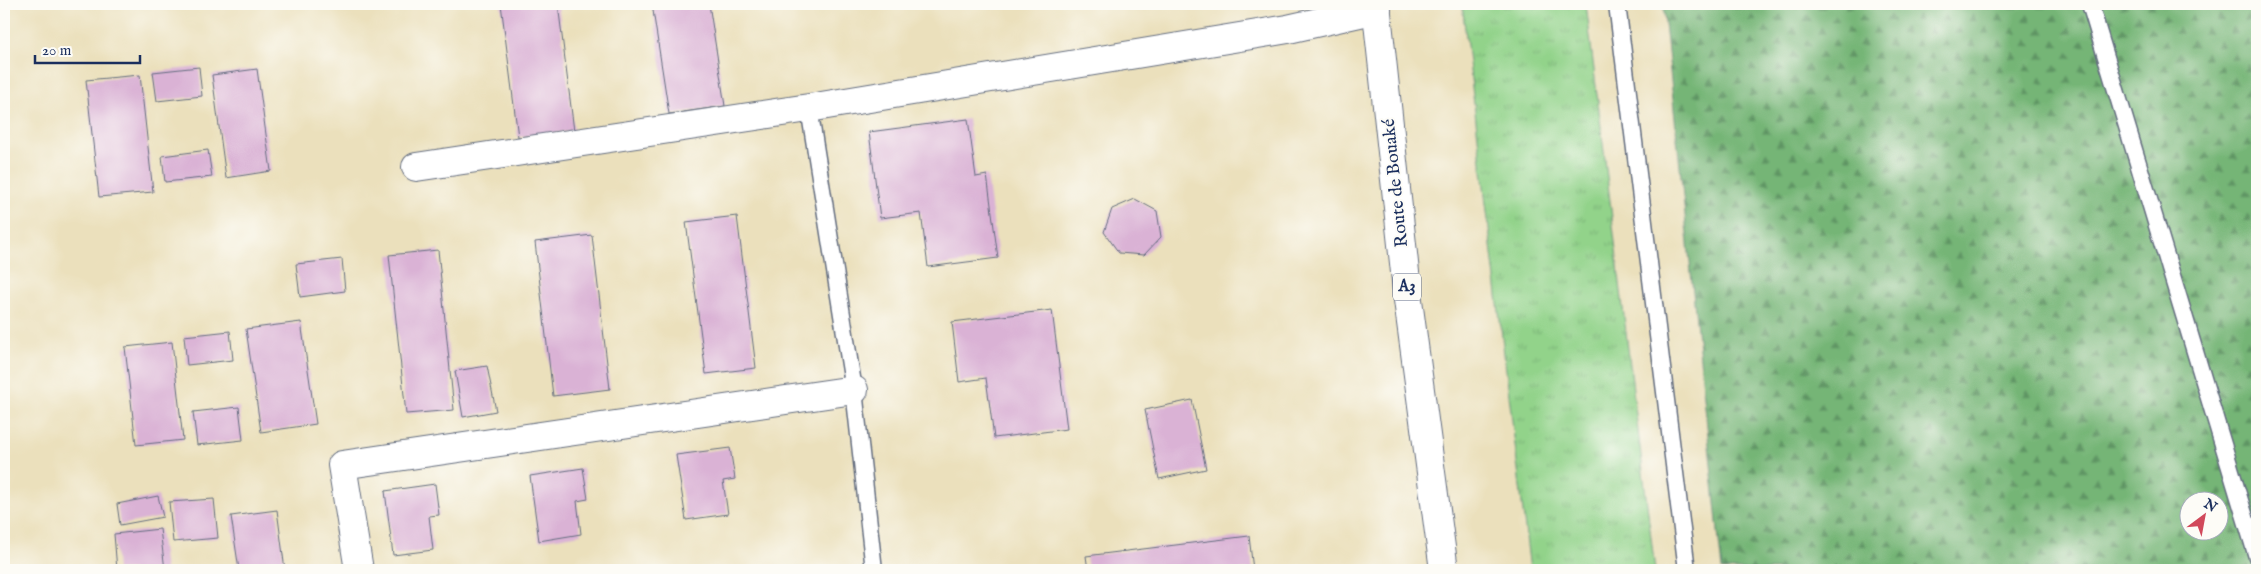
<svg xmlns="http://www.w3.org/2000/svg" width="2261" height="574" font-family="'IM FELL English',serif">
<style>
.grass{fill:url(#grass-tufts);stroke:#568174}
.forest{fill:url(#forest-firs);stroke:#48726a;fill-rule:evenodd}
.building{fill:#dab2d5}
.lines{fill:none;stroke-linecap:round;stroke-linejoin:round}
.service-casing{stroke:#646d7f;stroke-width:19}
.minor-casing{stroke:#646d7f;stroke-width:30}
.trunk-casing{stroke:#646d7f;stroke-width:30}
.service{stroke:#fff;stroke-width:16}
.minor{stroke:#fff;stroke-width:28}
.trunk{stroke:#fff;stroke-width:28}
.labels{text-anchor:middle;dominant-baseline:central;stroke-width:4;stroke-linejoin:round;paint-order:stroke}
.shield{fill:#fdfcf7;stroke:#5f6c8c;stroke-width:1}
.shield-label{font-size:16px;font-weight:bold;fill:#1b2f5e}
.street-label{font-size:18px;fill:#1b2f5e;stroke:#fdfcf7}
</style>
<defs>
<pattern id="grass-tufts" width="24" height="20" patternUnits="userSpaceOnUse" patternTransform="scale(1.25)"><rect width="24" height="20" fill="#92d38a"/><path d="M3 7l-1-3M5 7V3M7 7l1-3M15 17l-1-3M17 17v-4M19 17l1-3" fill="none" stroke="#7db57a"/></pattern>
<pattern id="forest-firs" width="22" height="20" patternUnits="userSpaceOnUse" patternTransform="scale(1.25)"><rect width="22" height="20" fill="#75b576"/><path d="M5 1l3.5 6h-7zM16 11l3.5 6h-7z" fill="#5f9464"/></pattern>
</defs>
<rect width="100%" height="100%" fill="#fdfcf7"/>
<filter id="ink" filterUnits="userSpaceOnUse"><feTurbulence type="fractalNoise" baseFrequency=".02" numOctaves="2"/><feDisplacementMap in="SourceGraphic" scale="10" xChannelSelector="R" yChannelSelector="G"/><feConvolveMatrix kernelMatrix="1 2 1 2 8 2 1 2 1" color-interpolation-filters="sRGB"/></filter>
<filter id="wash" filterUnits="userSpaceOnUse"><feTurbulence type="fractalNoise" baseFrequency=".0096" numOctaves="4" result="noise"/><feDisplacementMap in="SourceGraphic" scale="20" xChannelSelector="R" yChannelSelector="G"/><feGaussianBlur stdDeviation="1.12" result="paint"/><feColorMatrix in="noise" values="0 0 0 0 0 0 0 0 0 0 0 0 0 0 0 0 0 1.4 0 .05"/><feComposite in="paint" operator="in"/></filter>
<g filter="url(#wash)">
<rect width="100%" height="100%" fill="#ebe0bc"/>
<path class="grass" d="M1462,4H1586L1655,570H1530Z"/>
<path class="forest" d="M1663,4H2257V570H1722ZM2188,502H2218V532H2188Z"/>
<g id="blocks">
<g class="building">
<path d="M501,4H558L574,131L518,137Z"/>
<path d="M652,4H709L725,106L669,114Z"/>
<path d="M199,67L202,96L157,101L153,72Z"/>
<path d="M257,69L271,171L226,178L212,75Z"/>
<path d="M140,75L153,192L99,197L86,80Z"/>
<path d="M968,119L976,177L987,175L998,258L928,267L921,213L880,218L869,132Z"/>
<path d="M208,150L212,177L165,182L162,156Z"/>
<path d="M1135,199L1157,211L1161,237L1144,255L1119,253L1104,232L1112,209Z"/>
<path d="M737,216L756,368L706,374L686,222Z"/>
<path d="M592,235L610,389L553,396L535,242Z"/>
<path d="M438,250L454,410L406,414L389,255Z"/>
<path d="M342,259L345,291L300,297L296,264Z"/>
<path d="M1052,310L1067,429L994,438L986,378L959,382L952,322Z"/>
<path d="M301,322L316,424L261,432L246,329Z"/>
<path d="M230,331L233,360L187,365L184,336Z"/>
<path d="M172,342L183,440L136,445L125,347Z"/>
<path d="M487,366L496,411L463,417L455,371Z"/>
<path d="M1192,400L1206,469L1159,479L1145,410Z"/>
<path d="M239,407L243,440L197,445L193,412Z"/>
<path d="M730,448L735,479L723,481L728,514L686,520L676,455Z"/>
<path d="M583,468L588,499L577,501L581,534L539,541L530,476Z"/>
<path d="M435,484L439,515L429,516L433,550L393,555L385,491Z"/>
<path d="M158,496L163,517L120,525L117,504Z"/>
<path d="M214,499L218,538L173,542L169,502Z"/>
<path d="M277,510L285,570H239L231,516Z"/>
<path d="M160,529L165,570H117L114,534Z"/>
<path d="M1249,536L1253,570H1088L1086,556Z"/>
</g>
</g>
</g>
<g filter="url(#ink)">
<use href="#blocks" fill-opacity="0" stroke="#646d7f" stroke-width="1"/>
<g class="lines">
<g class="service-casing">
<g id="service">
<path d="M1617,4L1687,570"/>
<path d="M2090,4L2257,557"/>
<path d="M809,108L854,390L874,570"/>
</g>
</g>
<g class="minor-casing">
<g id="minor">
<path d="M416,167L809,108L1288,29L1377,9"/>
<path d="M359,570L342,465L854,390"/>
</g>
</g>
<g class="trunk-casing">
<path id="trunk" d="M1376,4L1408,300L1444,570"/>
</g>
<use href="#service" class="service"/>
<use href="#minor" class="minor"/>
<use href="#trunk" class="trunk"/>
</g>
</g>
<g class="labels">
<rect class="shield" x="1393" y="273.5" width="28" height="27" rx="4"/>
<g class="shield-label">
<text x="1407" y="287">A3</text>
</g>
<g class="street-label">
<text transform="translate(1396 183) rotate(-96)">Route de Bouaké</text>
</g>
</g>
<rect width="2261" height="574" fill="none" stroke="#fdfcf7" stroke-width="20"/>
<g transform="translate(2204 516) rotate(32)"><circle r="24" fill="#fdfcf7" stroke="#a3aaba"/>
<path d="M0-4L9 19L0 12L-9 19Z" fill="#d1495b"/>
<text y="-8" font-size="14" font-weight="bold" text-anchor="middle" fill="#1b2f5e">N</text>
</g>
<path d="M35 55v8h105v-8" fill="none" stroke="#1b2f5e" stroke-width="2.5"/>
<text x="42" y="55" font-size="15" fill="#1b2f5e" stroke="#fdfcf7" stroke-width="4" paint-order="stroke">20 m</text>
</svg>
